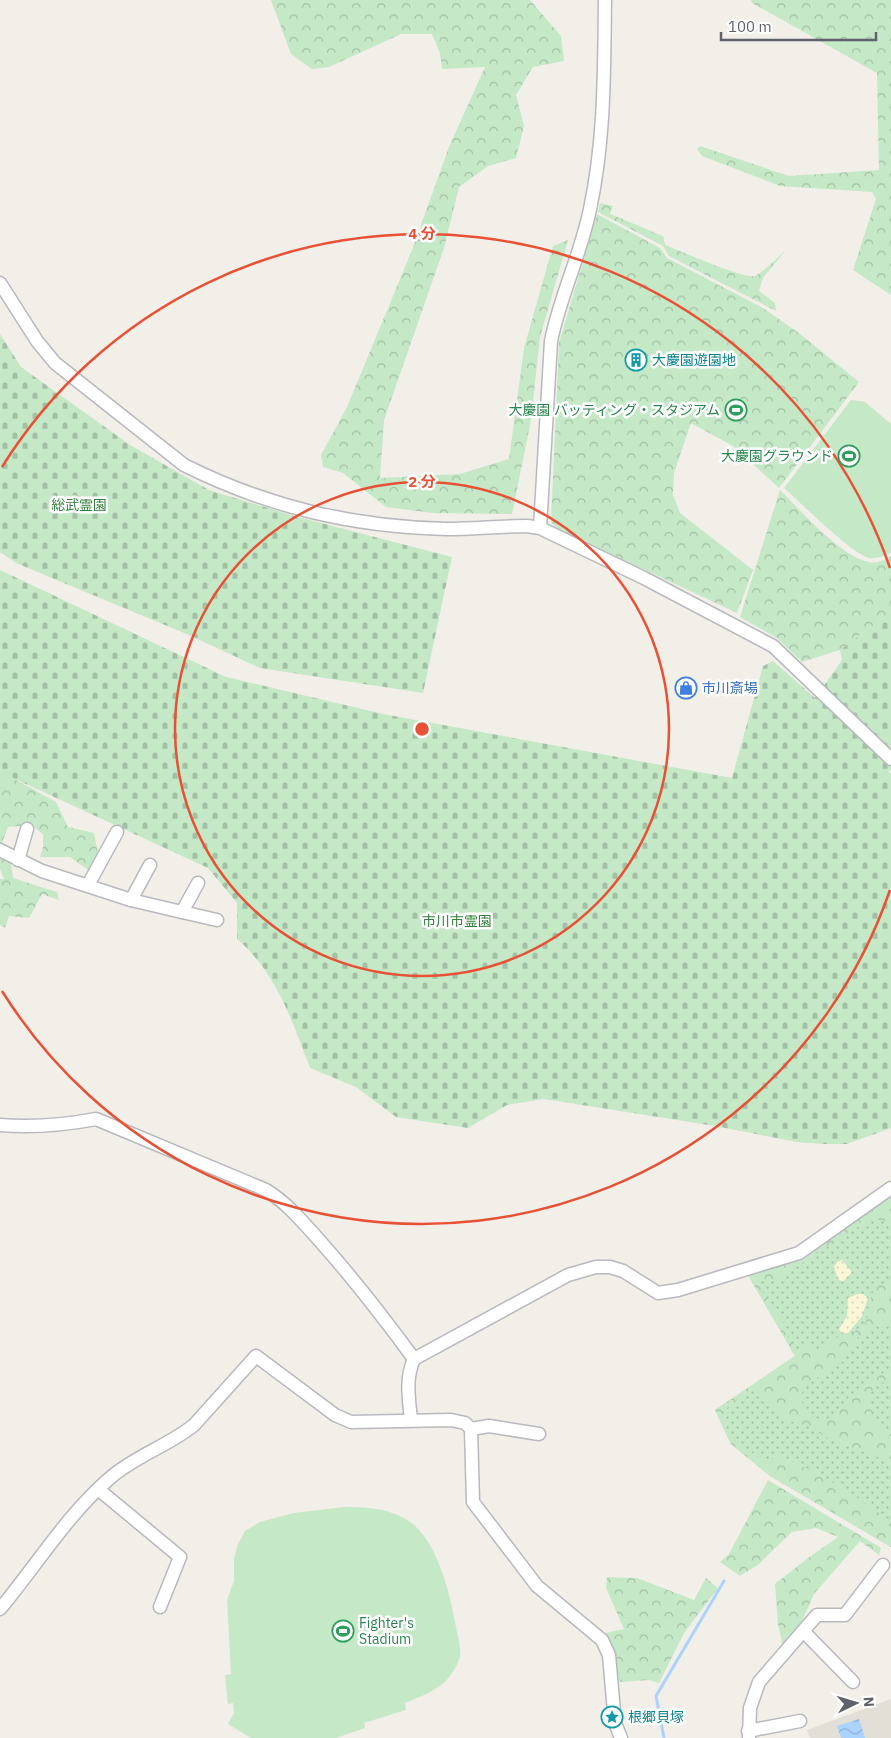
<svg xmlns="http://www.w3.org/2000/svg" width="891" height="1738" font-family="'IBM Plex Sans','Noto Sans JP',sans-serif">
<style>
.education{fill:#e1dfd6}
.grass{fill:url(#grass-dots)}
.forest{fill:url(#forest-crowns)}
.sand{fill:url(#sand-dots)}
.cemetery{fill:url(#cemetery-stones)}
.garden{fill:#c5e8c7}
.water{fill:url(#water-waves)}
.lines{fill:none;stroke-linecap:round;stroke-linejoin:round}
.stream{stroke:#aad3ff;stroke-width:3}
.minor-casing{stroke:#b8b9be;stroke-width:15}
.minor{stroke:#fff;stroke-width:12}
.ring{fill:none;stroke:#e95135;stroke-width:2.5}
.labels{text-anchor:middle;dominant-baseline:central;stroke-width:5;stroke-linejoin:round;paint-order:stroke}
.culture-label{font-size:14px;fill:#0d838f;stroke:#fff;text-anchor:start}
.leisure-label{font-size:14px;fill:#27864d;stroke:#fff;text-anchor:end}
.park-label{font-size:14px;fill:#34813e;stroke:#fff}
.shop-label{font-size:14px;fill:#366cbe;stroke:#fff;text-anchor:start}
.centre{fill:#e95135;stroke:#fff;stroke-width:2.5}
.ring-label{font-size:15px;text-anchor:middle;font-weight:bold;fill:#e95135;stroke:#fff;stroke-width:5;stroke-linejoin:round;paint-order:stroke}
</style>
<defs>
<pattern id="grass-dots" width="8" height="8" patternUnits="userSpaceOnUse" patternTransform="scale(1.25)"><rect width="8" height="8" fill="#c5e8c7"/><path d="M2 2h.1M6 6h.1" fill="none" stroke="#a3bfa5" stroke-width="1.8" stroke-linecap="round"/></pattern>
<pattern id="forest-crowns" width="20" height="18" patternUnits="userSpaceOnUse" patternTransform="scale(1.25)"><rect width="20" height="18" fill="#c5e8c7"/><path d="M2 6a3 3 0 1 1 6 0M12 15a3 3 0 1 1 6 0" fill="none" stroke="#a3bfa5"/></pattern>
<pattern id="sand-dots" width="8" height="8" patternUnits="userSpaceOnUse" patternTransform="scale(1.25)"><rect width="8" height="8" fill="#fbf6d8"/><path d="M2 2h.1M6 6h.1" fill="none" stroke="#dad5bc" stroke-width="1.8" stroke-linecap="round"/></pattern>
<pattern id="cemetery-stones" width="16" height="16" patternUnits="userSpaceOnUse" patternTransform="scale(1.25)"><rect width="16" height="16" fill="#c5e8c7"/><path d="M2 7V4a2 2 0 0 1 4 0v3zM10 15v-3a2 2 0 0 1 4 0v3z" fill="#a3bfa5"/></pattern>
<pattern id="water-waves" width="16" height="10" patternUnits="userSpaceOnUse" patternTransform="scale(1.25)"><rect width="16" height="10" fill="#aad3ff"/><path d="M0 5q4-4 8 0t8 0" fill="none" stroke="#8eafd2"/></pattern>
</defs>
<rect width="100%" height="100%" fill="#f1efe8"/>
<path class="education" d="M891,1699V1738H810L807,1730Z"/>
<path class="grass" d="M891,1195V1547L770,1476L731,1444L715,1410L795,1356L748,1275L803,1260Z"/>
<g class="forest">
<path d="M271,0H530L561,36L564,61L533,67L516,95L524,126L516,158L488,166L459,187L444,248L384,420L380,478L460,474L509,459L524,348L553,246L568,240L540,337L531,420L512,514L433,513L386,507L343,473L323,467L321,455L347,407L412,250L449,147L485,67L442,69L440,53L432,34H401L329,67L312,69L291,54Z"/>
<path d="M751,0H891V295L853,270L876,199L872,192L780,186L702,156L697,149L700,146L789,176L879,170L877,73L752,3Z"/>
<path d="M600,203L613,206L610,214L663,236L665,245C681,251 743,279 755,276C761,274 778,257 785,251L763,278L759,291L775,303L776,311L669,256L663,246L598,212Z"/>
<path d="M597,214L660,248L667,258L763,308L799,333L859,382L779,488L733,446L691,423L674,473L673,495L680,513L753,570L737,613L558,529L551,522L559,343Z"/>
<path d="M780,490C800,510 841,557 869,562C876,564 885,560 891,556V612L840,650L802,662L777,638L740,617Z"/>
<path d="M0,771L56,802L68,827L94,833L99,858L91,872L70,857H40L43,847V834L31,825L8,827L0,848Z"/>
<path d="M0,856L10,858L13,878L57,892L59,900L42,894L29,918L9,916L5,928L0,925V879H4L0,869Z"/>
<path d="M891,1195V1218L888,1221L872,1219L842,1236L777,1280L768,1279L760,1281L763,1293L785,1325L787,1336L798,1352L807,1346L819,1351L838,1337L849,1336L865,1323L871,1308V1295L879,1284L891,1287V1320L884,1324H877L870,1331L858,1337L841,1363L830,1373L806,1382C794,1406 809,1427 835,1416C847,1393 869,1381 891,1369V1379L877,1385L869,1394L874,1423L891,1434V1462L829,1439L809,1426L789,1421L766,1398L754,1390L721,1412C727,1439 745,1446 764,1462L778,1456C820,1472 856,1495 891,1522V1547L770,1476L731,1444L715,1410L795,1356L748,1275L803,1260Z"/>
<path d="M768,1480L881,1548L879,1555L860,1541L814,1594L798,1630L783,1646L778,1624L775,1584L808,1558L838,1537L816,1528L792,1532L759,1564L740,1576L720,1562L729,1554Z"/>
<path d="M607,1577L637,1578L694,1600L706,1578L718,1588L684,1633L659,1683L649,1680L620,1682L606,1633L624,1629L606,1588Z"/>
</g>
<g class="sand">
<path d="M842,1260L852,1272L843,1282L838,1279L834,1267L837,1262Z"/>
<path d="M858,1294H863L868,1298L862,1316L848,1333H842L839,1329L847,1316L848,1298Z"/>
</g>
<g class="cemetery">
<path d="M0,334L21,367L130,445L209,490L294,516L452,557L423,693L260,668L189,635L16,563L0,552Z"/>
<path d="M0,570L226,677L383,714L732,778L763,666L773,661L815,698L842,660L840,650L891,612V770L888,771L891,774V1128L847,1144H825L797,1142L715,1126L544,1099L507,1105L468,1128L396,1117L356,1087L310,1068C292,1021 277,973 237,939V903L208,868L0,772Z"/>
</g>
<g class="garden">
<path d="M851,400L865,402L891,424V552C885,556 876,559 869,558C853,555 799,501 784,488Z"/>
<path d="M344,1507C371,1507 400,1509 419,1530C442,1555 452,1604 458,1637C459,1642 461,1650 460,1656C459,1661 455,1669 452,1673C441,1690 422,1696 405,1703L406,1710L364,1723L365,1728L336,1738H251L228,1724L234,1713L233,1703L228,1704L225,1675L231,1674L227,1600L234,1581V1559L238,1544L245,1531L260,1522L294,1513Z"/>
</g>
<path class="water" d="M859,1719L865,1738H841L837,1726Z"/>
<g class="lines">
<path class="stream" d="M664,1738L656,1696L724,1581"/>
<g class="minor-casing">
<g id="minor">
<path d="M0,283L37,341L55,363L184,465C268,507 353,527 447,529C474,529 500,526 527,526L540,528L644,578L773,646L891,759"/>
<path d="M540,528L551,341C560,296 581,254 590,209C605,138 604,72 605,0"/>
<path d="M0,850L42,871L131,900L182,912L198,883"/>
<path d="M18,860L27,829"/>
<path d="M88,885L117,832"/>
<path d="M131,900L150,865"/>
<path d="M182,912L217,920"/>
<path d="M0,1125C33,1128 64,1125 96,1119L266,1190C287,1203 302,1221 319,1240C353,1278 384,1318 414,1359"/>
<path d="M411,1420C409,1399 405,1379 414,1359L568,1275L596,1267H610L623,1271L658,1293L678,1290L799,1253L891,1188"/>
<path d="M471,1429L489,1426L539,1434"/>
<path d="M98,1489L180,1557L160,1607"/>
<path d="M0,1609C37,1565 66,1516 110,1478C135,1456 168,1446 194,1425L256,1356L335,1415L351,1422L451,1420L465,1423L471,1429L473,1502L537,1586L602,1640L609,1655L615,1723L621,1738"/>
<path d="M803,1631L853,1682"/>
<path d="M748,1731L800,1721"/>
<path d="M749,1738L750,1708L759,1682L817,1615H845L883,1565"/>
</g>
</g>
<use href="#minor" class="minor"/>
</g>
<g class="ring">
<circle cx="422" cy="729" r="247"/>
<path d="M890 890A495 495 0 0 1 2 991M2 467A495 495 0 0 1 890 568"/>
</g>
<defs>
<g id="building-ring" transform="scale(1.125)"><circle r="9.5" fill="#fff" stroke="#0f9aa8" stroke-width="1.5"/><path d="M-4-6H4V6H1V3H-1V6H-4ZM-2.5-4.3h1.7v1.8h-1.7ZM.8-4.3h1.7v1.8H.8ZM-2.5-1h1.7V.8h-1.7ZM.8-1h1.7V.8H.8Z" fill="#0f9aa8"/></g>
<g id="stadium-ring" transform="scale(1.125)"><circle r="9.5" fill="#fff" stroke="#2e9e5b" stroke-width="1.5"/><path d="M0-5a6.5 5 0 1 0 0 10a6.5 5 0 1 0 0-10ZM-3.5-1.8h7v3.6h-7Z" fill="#2e9e5b"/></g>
<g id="shop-ring" transform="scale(1.125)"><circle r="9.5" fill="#fff" stroke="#3f7fe0" stroke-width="1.5"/><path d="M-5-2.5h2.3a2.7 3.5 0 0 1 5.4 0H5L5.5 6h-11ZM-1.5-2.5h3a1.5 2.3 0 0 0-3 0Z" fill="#3f7fe0"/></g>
<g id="sight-ring" transform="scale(1.125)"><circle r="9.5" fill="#fff" stroke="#0f9aa8" stroke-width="1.5"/><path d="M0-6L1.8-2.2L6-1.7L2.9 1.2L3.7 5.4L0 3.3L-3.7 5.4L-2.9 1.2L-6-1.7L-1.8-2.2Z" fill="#0f9aa8"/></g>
</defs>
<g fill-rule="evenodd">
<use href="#building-ring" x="636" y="360"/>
<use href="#stadium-ring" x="736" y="410"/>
<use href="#stadium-ring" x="849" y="456"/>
<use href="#shop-ring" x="686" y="688"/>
<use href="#stadium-ring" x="343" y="1631"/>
<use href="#sight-ring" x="612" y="1717"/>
</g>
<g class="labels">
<g class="culture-label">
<text x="652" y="360">大慶園遊園地</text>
<text x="628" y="1717">根郷貝塚</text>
</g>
<g class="leisure-label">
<text x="720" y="410">大慶園 バッティング・スタジアム</text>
<text x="833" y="456">大慶園グラウンド</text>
<text x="359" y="1623" text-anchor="start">Fighter's<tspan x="359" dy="16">Stadium</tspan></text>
</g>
<g class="park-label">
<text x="79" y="505">総武霊園</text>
<text x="457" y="921">市川市霊園</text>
</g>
<g class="shop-label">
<text x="702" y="688">市川斎場</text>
</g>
</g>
<circle cx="422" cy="729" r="8" class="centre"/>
<g class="ring-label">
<text x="422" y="239">4 分</text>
<text x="422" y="487">2 分</text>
</g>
<g transform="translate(856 1703) rotate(85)" stroke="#ffffff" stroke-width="4" paint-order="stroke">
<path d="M0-4L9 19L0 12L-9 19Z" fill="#5f6268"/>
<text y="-8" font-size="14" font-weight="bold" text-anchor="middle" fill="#5f6268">N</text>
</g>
<path d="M721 32v8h155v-8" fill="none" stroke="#5f6268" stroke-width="2.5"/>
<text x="728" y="32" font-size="15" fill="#5f6268" stroke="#ffffff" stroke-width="4" paint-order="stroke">100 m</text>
</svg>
